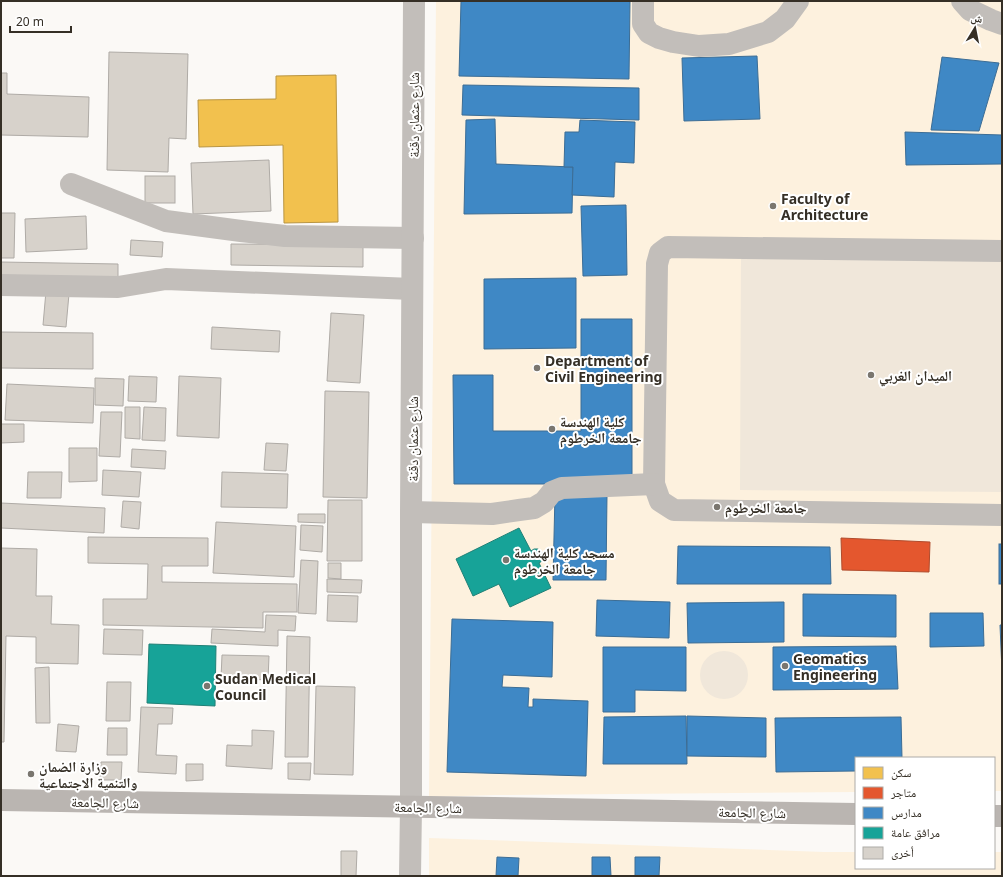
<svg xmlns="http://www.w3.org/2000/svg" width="1003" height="877" font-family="'Noto Sans','Noto Naskh Arabic',sans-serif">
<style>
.built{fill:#fdf1de}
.green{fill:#f0e7da}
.homes{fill:#f2c14e;stroke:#b99542}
.shops{fill:#e4572e;stroke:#b04b2c}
.schools{fill:#3f88c5;stroke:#3c6d95}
.public{fill:#17a398;stroke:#208076}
.building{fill:#d7d2cb;stroke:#afaba6}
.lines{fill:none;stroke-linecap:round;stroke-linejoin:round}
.minor{stroke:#c2beba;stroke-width:22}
.major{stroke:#bab5b1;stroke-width:22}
.poi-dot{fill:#7a766f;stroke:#fff;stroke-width:1.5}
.labels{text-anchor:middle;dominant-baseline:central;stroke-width:4;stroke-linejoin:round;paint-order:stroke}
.street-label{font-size:14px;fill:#352f26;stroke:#fff}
.poi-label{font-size:14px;font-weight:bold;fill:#352f26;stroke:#fff;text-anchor:start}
</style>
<rect width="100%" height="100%" fill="#fbf9f6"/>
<g class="built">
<path d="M436,1H1002V791H994V758H856V792L496,795L429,797Z"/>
<path d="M429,838L824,852H856V868H994V852H1002V876H429Z"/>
</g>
<g class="green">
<path d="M741,258L1002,260V492L740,490Z"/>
<circle cx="724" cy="675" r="24"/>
</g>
<path class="homes" d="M336,75L338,222L284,223L283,145L199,147L198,100L276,99V76Z"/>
<path class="shops" d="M841,538L930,542L929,572L842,570Z"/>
<g class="schools">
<path d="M461,1H630L629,79L459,76Z"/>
<path d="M757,56L760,119L684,121L682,58Z"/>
<path d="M942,57L999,63L979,131L931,130Z"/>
<path d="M463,85L639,88V120L462,115Z"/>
<path d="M495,119L496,164L573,167L572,213L464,214L466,120Z"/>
<path d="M580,120L635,122L634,163L615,162L614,197L572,195L573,167H564L565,132H579Z"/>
<path d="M905,132L1002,135V164L906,165Z"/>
<path d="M626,205L627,275L583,276L581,206Z"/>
<path d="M576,278V348L484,349V279Z"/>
<path d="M581,319H632V484H454L453,375H493V431H581Z"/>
<path d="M555,494L607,495L606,580H553Z"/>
<rect x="999" y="544" width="3" height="40"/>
<path d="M678,546L830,547L831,584H677Z"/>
<path d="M803,594L896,595V637L803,636Z"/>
<path d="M597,600L670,602L669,638L596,636Z"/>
<path d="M784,602V642L688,643L687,603Z"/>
<path d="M930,613H983L984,646L930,647Z"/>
<path d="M452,619L553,622L552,677L503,675L502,687L529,688L528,707H533V699L588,701L586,776L447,772Z"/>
<path d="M1000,625H1002V671Z"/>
<path d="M896,646L898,689L773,690V647Z"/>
<path d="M603,647H686V691L635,690V712H603Z"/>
<path d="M686,716L687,764H603L604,717Z"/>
<path d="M687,716L766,718V757L687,756Z"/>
<path d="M901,717L902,758H856V771L776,772L775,718Z"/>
<path d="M497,857L519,858L518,876H496Z"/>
<path d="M592,857H610L611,876H592Z"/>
<path d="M635,857H660L659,876H635Z"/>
</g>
<g class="public">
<path d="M519,528L531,551L534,549H538L541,551L544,554V558L542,561L539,563L551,588L510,607L499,584L473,596L456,559Z"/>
<path d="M149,644L216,646L215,706L147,703Z"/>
</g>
<g class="building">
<path d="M109,52L188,54L186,139L169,138L168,172L107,170Z"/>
<path d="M1,73H7V94L89,97L88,137L1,135Z"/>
<path d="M269,160L271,211L193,214L191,163Z"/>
<rect x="145" y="176" width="30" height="27"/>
<path d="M1,213H15L14,258H1Z"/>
<path d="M86,216L87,249L26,252L25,219Z"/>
<path d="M131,240L163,242L162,257L130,255Z"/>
<path d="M231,244L363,245V267L231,265Z"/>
<path d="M1,262L118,264V283L1,282Z"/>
<path d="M46,291L69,294L66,327L43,325Z"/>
<path d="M331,313L364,315L360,383L327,381Z"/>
<path d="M212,327L280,331L279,352L211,349Z"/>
<path d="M1,332L93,333V369L1,368Z"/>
<path d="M129,376L157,377L156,402L128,401Z"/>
<path d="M179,376L221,378L219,438L177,436Z"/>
<path d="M95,378L124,379L123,406L95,405Z"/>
<path d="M7,384L94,388L93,423L5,420Z"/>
<path d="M325,391L369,392L367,498L323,497Z"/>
<path d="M125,407H140V439L125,438Z"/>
<path d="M144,407L166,408L165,441L142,440Z"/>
<path d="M101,412H122L120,457L99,456Z"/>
<path d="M1,424H24V442L1,443Z"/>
<path d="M266,443L288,444L286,471L264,470Z"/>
<path d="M69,448H97V481L69,482Z"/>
<path d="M132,449L166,451L165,469L131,467Z"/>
<path d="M103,470L141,472L139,497L102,495Z"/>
<path d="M28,472H62L61,498H27Z"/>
<path d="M222,472L288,474L287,508L221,507Z"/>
<path d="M328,500H362V561H327Z"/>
<path d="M123,501L141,502L139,529L121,527Z"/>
<path d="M1,503L105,508L104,533L1,528Z"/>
<path d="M298,514H325V523L298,522Z"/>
<path d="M216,522L296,526L294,577L213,573Z"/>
<path d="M301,525L323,526L322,552L300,550Z"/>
<path d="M88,537L208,538V566H162V582L297,584V612H263V628L103,625V599H147L148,564L88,563Z"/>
<path d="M1,548L37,549L36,596H52L51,624L79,625L78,664L36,663V637L6,636L4,742H1Z"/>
<path d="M301,560L318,561L316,614L298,613Z"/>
<path d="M328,563H341V579L328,578Z"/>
<path d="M327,579L362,580L361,593L327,592Z"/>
<path d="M328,595L358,596L357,622L327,621Z"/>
<path d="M266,615L296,616L295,631L278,630V646L211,643L212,629L265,632Z"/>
<path d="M104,629L143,630L142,655L103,654Z"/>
<path d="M287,636L310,637L308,757H285Z"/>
<path d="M222,655L269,656L268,680L221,678Z"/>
<path d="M49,667L50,723H36L35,668Z"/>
<path d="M107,682H131L130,721H106Z"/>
<path d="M316,686L355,687L353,775L314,774Z"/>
<path d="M141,707L173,708L172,724H158L156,755L177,756L176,774L138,772Z"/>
<path d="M58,724L79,726L76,752L56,751Z"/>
<path d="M108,728H127V755H107Z"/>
<path d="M252,730L274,731L272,769L226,766L227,745L252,746Z"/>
<path d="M101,762H122L121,780H100Z"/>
<path d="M288,763H311L310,780L288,779Z"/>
<path d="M186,764H203V780L186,781Z"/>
<path d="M341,851H357L356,876H341Z"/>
</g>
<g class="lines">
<g class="minor">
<path d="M643,1V24L649,33L659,38L673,42L699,46L729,44L768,32L785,19L798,1"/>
<path d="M962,1L970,10L991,20L1002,24"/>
<path d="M71,184L166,221L241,231L285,236L413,238"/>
<path d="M1002,251L668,247L660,253L657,264L654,484L660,501L674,510L1002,515"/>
<path d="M1,285L118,287L166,279L412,289"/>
<path d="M411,512L492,514L519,510L534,508L544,502L552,492L562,488L654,484"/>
<path d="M410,876L411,806V512L414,1"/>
</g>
<g class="major">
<path d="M1,800L856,814"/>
<path d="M994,816H1002"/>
</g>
</g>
<g class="poi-dot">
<circle cx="773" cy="206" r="4"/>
<circle cx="537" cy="368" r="4"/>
<circle cx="871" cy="375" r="4"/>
<circle cx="552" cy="429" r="4"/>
<circle cx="717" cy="507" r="4"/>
<circle cx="506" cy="560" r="4"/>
<circle cx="785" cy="666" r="4"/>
<circle cx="207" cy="686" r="4"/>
<circle cx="31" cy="774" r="4"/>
</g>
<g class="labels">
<g class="street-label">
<text transform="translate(413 115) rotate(-90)">شارع عثمان دقنة</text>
<text transform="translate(412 439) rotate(-90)">شارع عثمان دقنة</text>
<text transform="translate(105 802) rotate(1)">شارع الجامعة</text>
<text transform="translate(428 807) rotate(1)">شارع الجامعة</text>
<text transform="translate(752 812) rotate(1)">شارع الجامعة</text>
</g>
<g class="poi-label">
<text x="781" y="198">Faculty of<tspan x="781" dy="16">Architecture</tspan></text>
<text x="545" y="360">Department of<tspan x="545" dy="16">Civil Engineering</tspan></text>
<text x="879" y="375">الميدان الغربي</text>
<text x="560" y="421">كلية الهندسة<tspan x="560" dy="16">جامعة الخرطوم</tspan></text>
<text x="725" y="507">جامعة الخرطوم</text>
<text x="514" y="552">مسجد كلية الهندسة<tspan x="514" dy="16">جامعة الخرطوم</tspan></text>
<text x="793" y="658">Geomatics<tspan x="793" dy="16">Engineering</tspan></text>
<text x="215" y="678">Sudan Medical<tspan x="215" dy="16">Council</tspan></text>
<text x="39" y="766">وزارة الضمان<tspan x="39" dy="16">والتنمية الاجتماعية</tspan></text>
</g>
</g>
<rect width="1003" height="877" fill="none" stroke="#352f26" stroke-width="4"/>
<rect x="855" y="757" width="140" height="112" fill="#ffffff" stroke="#aeaca8"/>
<rect x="863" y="767" width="20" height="12" fill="#f2c14e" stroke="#aeaca8"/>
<text x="891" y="777" font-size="12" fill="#352f26">سكن</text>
<rect x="863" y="787" width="20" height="12" fill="#e4572e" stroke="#aeaca8"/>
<text x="891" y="797" font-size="12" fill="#352f26">متاجر</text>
<rect x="863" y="807" width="20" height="12" fill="#3f88c5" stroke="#aeaca8"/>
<text x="891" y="817" font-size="12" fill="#352f26">مدارس</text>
<rect x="863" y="827" width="20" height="12" fill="#17a398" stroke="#aeaca8"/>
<text x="891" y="837" font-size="12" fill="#352f26">مرافق عامة</text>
<rect x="863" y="847" width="20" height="12" fill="#d7d2cb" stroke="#aeaca8"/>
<text x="891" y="857" font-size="12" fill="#352f26">أخرى</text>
<g transform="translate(975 28) rotate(10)" stroke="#ffffff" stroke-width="3" paint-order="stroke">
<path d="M0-3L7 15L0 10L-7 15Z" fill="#352f26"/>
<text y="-6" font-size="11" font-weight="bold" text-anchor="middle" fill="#352f26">ش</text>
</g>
<path d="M10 26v6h61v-6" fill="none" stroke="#352f26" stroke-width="2"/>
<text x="16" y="26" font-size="12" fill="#352f26" stroke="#ffffff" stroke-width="3" paint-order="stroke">20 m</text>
</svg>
